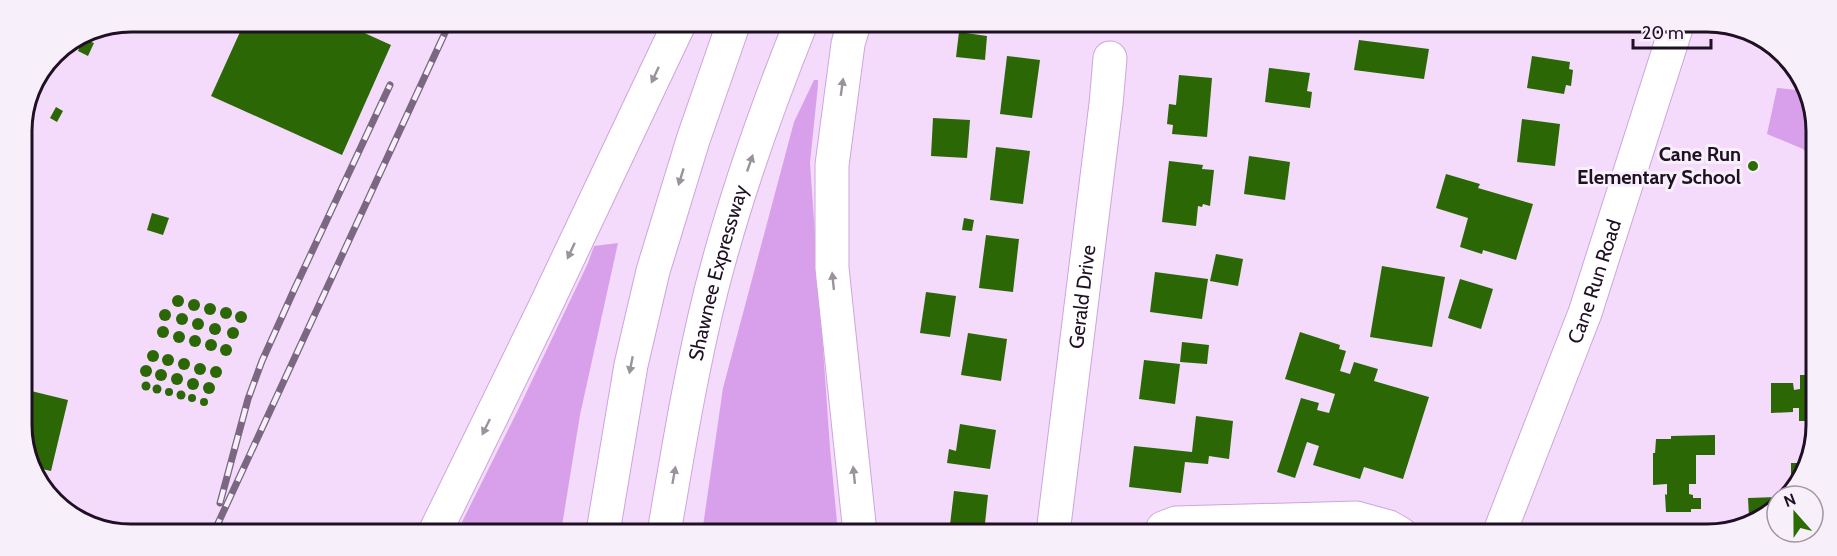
<svg xmlns="http://www.w3.org/2000/svg" width="1837" height="556" font-family="Cabin,sans-serif">
<style>
.green{fill:#d8a0eb}
.building{fill:#2b6704}
.lines{fill:none;stroke-linecap:round;stroke-linejoin:round}
.minor-casing{stroke:#cda5db;stroke-width:35}
.major-casing{stroke:#cda5db;stroke-width:35}
.highway-casing{stroke:#cda5db;stroke-width:35}
.minor{stroke:#fff;stroke-width:33}
.major{stroke:#fff;stroke-width:33}
.highway{stroke:#fff;stroke-width:33}
.rail-casing{stroke:#7b6781;stroke-width:7}
.rail{stroke:#f7effa;stroke-width:4.5;stroke-dasharray:14;stroke-linecap:butt}
.oneway{fill:#9a939c}
.poi-dot{fill:#2c6c00;stroke:#f7effa;stroke-width:2}
.labels{text-anchor:middle;dominant-baseline:central;stroke-width:6;stroke-linejoin:round;paint-order:stroke}
.poi-label{font-size:20px;font-weight:bold;fill:#1f1024;stroke:#f7effa;text-anchor:end}
.street-label{font-size:20px;fill:#1f1024;stroke:#f7effa}
.rim{fill:none;stroke:#1f1024;stroke-width:3}
</style>
<rect width="100%" height="100%" fill="#f4dbfc"/>
<g class="green">
<path d="M814,80H818V85L810,163L830,448L838,533H702L723,388L794,122Z"/>
<path d="M1777,88L1797,90L1805,93L1814,109V161L1803,149L1767,134Z"/>
<path d="M618,243L580,415L561,532H457L517,412L588,263L594,246Z"/>
</g>
<g class="building">
<path d="M245,21H338L391,45L342,155L211,96Z"/>
<path d="M959,32L987,36L985,60L956,57Z"/>
<path d="M83,39L94,43L88,56L78,51Z"/>
<path d="M1359,40L1429,49L1424,79L1354,70Z"/>
<path d="M1007,56L1040,60L1032,118L1000,114Z"/>
<path d="M1532,56L1570,62L1569,69L1573,70L1571,86L1566,85L1564,94L1527,88Z"/>
<path d="M1269,68L1310,73L1307,91L1312,92L1310,108L1265,102Z"/>
<path d="M1179,75L1212,78L1207,137L1172,134L1173,125L1167,124L1169,104L1176,105Z"/>
<path d="M56,107L63,111L57,122L50,118Z"/>
<path d="M933,118L970,120L967,158L931,156Z"/>
<path d="M1522,119L1560,124L1555,166L1517,162Z"/>
<path d="M996,147L1030,151L1023,204L990,200Z"/>
<path d="M1249,156L1290,162L1285,200L1244,194Z"/>
<path d="M1169,161L1203,165L1202,169L1214,170L1210,206L1203,204L1202,207L1198,206L1196,226L1162,222Z"/>
<path d="M1446,174L1480,184L1478,188L1533,204L1516,260L1483,250L1482,254L1460,247L1468,218L1436,208Z"/>
<path d="M152,213L169,218L163,235L147,230Z"/>
<path d="M964,218L974,220L972,231L962,230Z"/>
<path d="M986,235L1019,239L1013,292L979,288Z"/>
<path d="M1216,254L1243,259L1238,286L1210,281Z"/>
<path d="M1382,266L1445,277L1432,347L1370,337Z"/>
<path d="M1155,272L1208,279L1202,319L1150,312Z"/>
<path d="M1460,279L1493,289L1481,329L1448,318Z"/>
<path d="M926,292L956,296L950,337L920,333Z"/>
<circle cx="178" cy="301" r="6"/>
<circle cx="194" cy="305" r="6"/>
<circle cx="210" cy="309" r="6"/>
<circle cx="226" cy="313" r="6"/>
<circle cx="165" cy="315" r="6"/>
<circle cx="241" cy="317" r="6"/>
<circle cx="182" cy="319" r="6"/>
<circle cx="198" cy="324" r="6"/>
<circle cx="215" cy="329" r="6"/>
<circle cx="163" cy="332" r="6"/>
<circle cx="233" cy="333" r="6"/>
<circle cx="179" cy="337" r="6"/>
<path d="M1300,332L1340,345L1339,349L1346,351L1340,371L1350,374L1354,362L1378,369L1374,381L1429,397L1403,479L1364,467L1360,479L1313,465L1319,446L1307,442L1295,478L1277,472L1301,398L1319,403L1317,410L1329,413L1335,394L1285,379Z"/>
<path d="M968,333L1007,339L1001,381L961,375Z"/>
<circle cx="195" cy="341" r="6"/>
<circle cx="211" cy="345" r="6"/>
<path d="M1182,342L1209,345L1207,364L1180,362Z"/>
<circle cx="226" cy="350" r="6"/>
<circle cx="153" cy="356" r="6"/>
<circle cx="168" cy="360" r="6"/>
<circle cx="184" cy="364" r="6"/>
<path d="M1144,360L1180,364L1175,404L1139,399Z"/>
<circle cx="200" cy="369" r="6"/>
<circle cx="146" cy="371" r="6"/>
<circle cx="216" cy="372" r="6"/>
<circle cx="161" cy="375" r="6"/>
<circle cx="177" cy="379" r="6"/>
<path d="M1800,375H1813V421H1799V408H1793V412L1771,413V383H1793L1794,390L1800,389Z"/>
<circle cx="193" cy="384" r="6"/>
<circle cx="209" cy="388" r="6"/>
<circle cx="146" cy="386" r="4.5"/>
<circle cx="157" cy="389" r="4.5"/>
<circle cx="169" cy="392" r="4"/>
<path d="M23,389L68,400L51,471L33,467L23,447Z"/>
<circle cx="181" cy="395" r="4.5"/>
<circle cx="192" cy="398" r="4"/>
<circle cx="204" cy="402" r="4"/>
<path d="M1196,416L1233,421L1229,459L1209,456L1208,464L1185,462L1181,493L1129,487L1134,446L1192,452Z"/>
<path d="M960,424L996,430L990,469L947,463L949,449L956,451Z"/>
<path d="M1715,435V455H1696V484H1689V494L1693,495V498H1701V509H1691V512H1666L1665,494L1667,495V484L1653,485V453H1655L1656,439H1671V436Z"/>
<path d="M1791,463H1806L1791,486Z"/>
<path d="M954,491L988,495L984,533H949Z"/>
<path d="M1777,497V507L1774,512L1762,517H1749L1748,498Z"/>
</g>
<g class="lines">
<g class="minor-casing">
<g id="minor">
<path id="s1" d="M1053,533L1106,104L1110,58"/>
<path d="M1160,534L1163,528L1176,523L1356,518L1389,527L1401,534"/>
</g>
</g>
<g class="major-casing">
<g id="major">
<path id="s2" d="M1499,534L1585,313L1677,25"/>
</g>
</g>
<g class="highway-casing">
<g id="highway">
<path d="M854,23L848,44L832,165V268L860,533"/>
<path d="M435,532L544,309L680,22"/>
<path d="M603,532L631,365L653,271L693,140L734,22"/>
<path id="s3" d="M664,533C678,451 691,371 711,291C734,200 766,110 801,23"/>
</g>
</g>
<use href="#minor" class="minor"/>
<use href="#major" class="major"/>
<use href="#highway" class="highway"/>
<g class="rail-casing">
<g id="rail">
<path d="M220,503L248,399L262,361L294,290L390,85"/>
<path d="M214,532L450,22"/>
</g>
</g>
<use href="#rail" class="rail"/>
</g>
<defs><path id="oneway-solid" d="M-6-.8H1V-3.2L6.5 0L1 3.2V.8H-6Z" transform="scale(1.5)"/></defs>
<g class="oneway">
<use href="#oneway-solid" transform="translate(655 75) rotate(115)"/>
<use href="#oneway-solid" transform="translate(842 87) rotate(-82)"/>
<use href="#oneway-solid" transform="translate(750 163) rotate(-71)"/>
<use href="#oneway-solid" transform="translate(681 177) rotate(107)"/>
<use href="#oneway-solid" transform="translate(571 251) rotate(115)"/>
<use href="#oneway-solid" transform="translate(833 281) rotate(-96)"/>
<use href="#oneway-solid" transform="translate(631 365) rotate(101)"/>
<use href="#oneway-solid" transform="translate(486 427) rotate(116)"/>
<use href="#oneway-solid" transform="translate(674 475) rotate(-80)"/>
<use href="#oneway-solid" transform="translate(854 475) rotate(-96)"/>
</g>
<circle class="poi-dot" cx="1753" cy="166" r="6"/>
<g class="labels">
<g class="poi-label">
<text x="1741" y="154">Cane Run<tspan x="1741" dy="23">Elementary School</tspan></text>
</g>
<g class="street-label">
<text stroke="none"><textPath href="#s3" startOffset="266">Shawnee Expressway</textPath></text>
<text stroke="none"><textPath href="#s2" startOffset="270">Cane Run Road</textPath></text>
<text stroke="none"><textPath href="#s1" startOffset="238">Gerald Drive</textPath></text>
</g>
</g>
<path d="M0 0H1837V556H0ZM131 32H1707A99 99 0 0 1 1806 131V425A99 99 0 0 1 1707 524H131A99 99 0 0 1 32 425V131A99 99 0 0 1 131 32Z" fill="#f7effa" fill-rule="evenodd"/>
<path class="rim" d="M131 32H1707A99 99 0 0 1 1806 131V425A99 99 0 0 1 1707 524H131A99 99 0 0 1 32 425V131A99 99 0 0 1 131 32Z"/>
<g transform="translate(1795 514) rotate(339)"><circle r="28" fill="#f7effa" stroke="#a196a4" stroke-width="1.5"/>
<path d="M0-4.5L10 22L0 15L-10 22Z" fill="#2c6c00"/>
<text y="-9" font-size="16" font-weight="bold" text-anchor="middle" fill="#1f1024">N</text>
</g>
<path d="M1633 39v9h78v-9" fill="none" stroke="#1f1024" stroke-width="3"/>
<text x="1642" y="39" font-size="18" fill="#1f1024" stroke="#f7effa" stroke-width="4.5" paint-order="stroke">20 m</text>
</svg>
